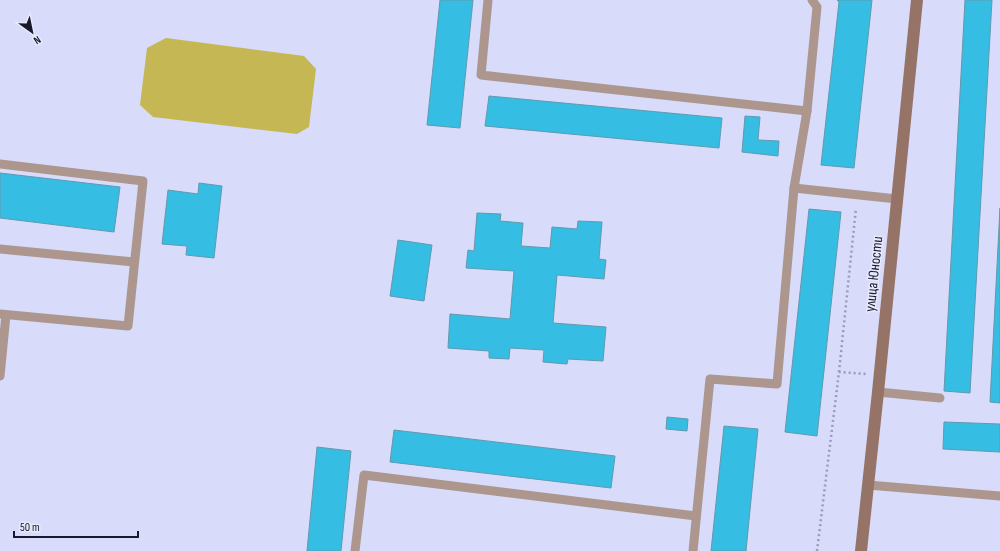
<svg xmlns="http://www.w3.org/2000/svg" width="1000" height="551" font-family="'Sofia Sans Condensed',sans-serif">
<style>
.green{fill:#c5b753}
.building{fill:#36bde3;stroke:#609aae}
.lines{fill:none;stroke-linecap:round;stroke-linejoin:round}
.path{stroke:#999cb6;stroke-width:2.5;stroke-dasharray:2 3;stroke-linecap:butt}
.lane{stroke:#ad968d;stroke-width:9}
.secondary{stroke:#957367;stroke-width:12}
.labels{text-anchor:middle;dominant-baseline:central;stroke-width:3;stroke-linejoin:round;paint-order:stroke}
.street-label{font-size:15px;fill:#18192a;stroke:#e7e9fd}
</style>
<rect width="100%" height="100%" fill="#d8dbf9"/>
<path class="green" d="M166,38L304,56L316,69L309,127L297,134L153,117L140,105L147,48Z"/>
<g class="building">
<path d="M440,0H473L460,128L427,125Z"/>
<path d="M837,0H872L854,168L821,165L839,2Z"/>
<path d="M965,0H992L970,393L944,391Z"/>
<path d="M489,96L722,118L719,148L485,126Z"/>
<path d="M745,116L760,117L758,140L779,141L778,156L742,152Z"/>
<path d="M0,173L120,187L114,232L0,218Z"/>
<path d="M199,183L222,186L214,258L186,255L187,246L162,244L168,190L198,194Z"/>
<path d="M1000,208V403L990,402Z"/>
<path d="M809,209L841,212L817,436L785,432Z"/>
<path d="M477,213L501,214L500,221L523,223L521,246L550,248L552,227L577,229L578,221L602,222L599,259L606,260L604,279L557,275L553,323L606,327L603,361L568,359L567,364L543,362L544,350L510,348L509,359L489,358V351L448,348L450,314L510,319L514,271L466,268L468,250L474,251Z"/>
<path d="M398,240L432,245L424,301L390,296Z"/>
<path d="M667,417L688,419L687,431L666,429Z"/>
<path d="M944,422L1000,424V452L943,449Z"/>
<path d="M724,426L758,429L746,551H711Z"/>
<path d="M394,430L615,456L611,488L390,462Z"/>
<path d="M317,447L351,451L341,551H307Z"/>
</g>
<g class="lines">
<g class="path">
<path d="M839,372L856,208"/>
<path d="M817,551L839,372L866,374"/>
</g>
<g class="lane">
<path d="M488,0L481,75L807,111"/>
<path d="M0,164L143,181L128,326L0,314"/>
<path d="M794,188L897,199"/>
<path d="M0,249L134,262"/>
<path d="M0,376L6,315"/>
<path d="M878,392L940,398"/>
<path d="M868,485L1000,496"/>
<path d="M355,551L364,475L696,516"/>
<path d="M693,551L710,379L777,384L794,188L807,111L817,7L812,0"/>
</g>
<path class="secondary" d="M861,551L878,392L917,0"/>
</g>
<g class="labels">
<g class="street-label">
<text transform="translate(874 274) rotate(-84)">улица Юности</text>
</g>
</g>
<g transform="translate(32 32) rotate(147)" stroke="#e7e9fd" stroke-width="3" paint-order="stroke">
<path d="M0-3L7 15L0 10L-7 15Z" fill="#18192a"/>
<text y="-6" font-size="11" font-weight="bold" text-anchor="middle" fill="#18192a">N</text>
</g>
<path d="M14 531v6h124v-6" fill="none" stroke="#18192a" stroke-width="2"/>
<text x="20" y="531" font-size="12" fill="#18192a" stroke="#e7e9fd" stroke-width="3" paint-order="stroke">50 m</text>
</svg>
